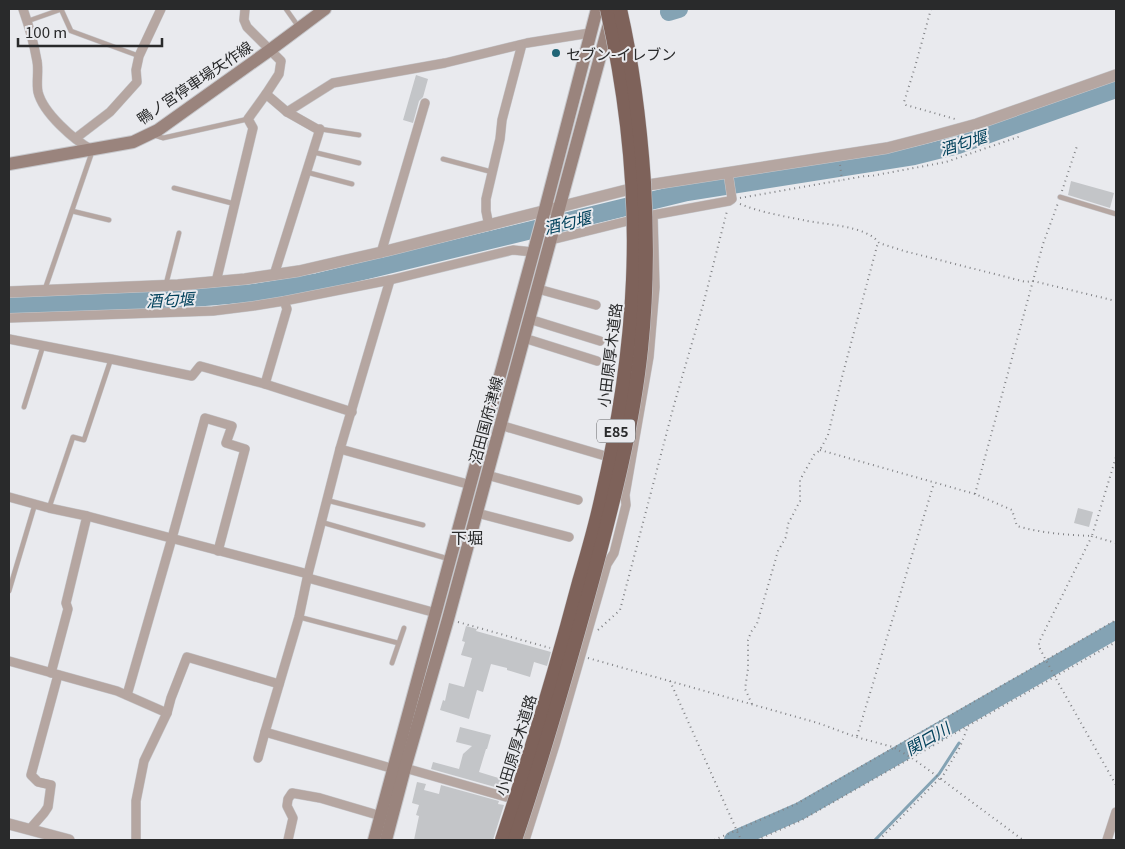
<svg xmlns="http://www.w3.org/2000/svg" width="1125" height="849" font-family="Georgia,'Noto Sans JP',serif">
<style>
.lines{fill:none;stroke-linecap:round;stroke-linejoin:round}
.stream{stroke:#84a3b4;stroke-width:3}
.river{stroke:#84a3b4;stroke-width:18}
.building{fill:#c3c5c8}
.service-casing{stroke:#c6c7cb;stroke-width:5.5}
.minor-casing{stroke:#c6c7cb;stroke-width:10}
.tertiary-casing{stroke:#c6c7cb;stroke-width:12}
.secondary-casing{stroke:#c6c7cb;stroke-width:14}
.path{stroke:#818285;stroke-width:2;stroke-dasharray:1 4;stroke-linecap:butt}
.service{stroke:#b5a6a1;stroke-width:4.5}
.minor{stroke:#b5a6a1;stroke-width:9}
.tertiary{stroke:#b5a6a1;stroke-width:11}
.secondary{stroke:#9a847d;stroke-width:12}
.trunk-bridge-casing{stroke:#c6c7cb;stroke-width:15;stroke-linecap:butt}
.trunk-bridge{stroke:#7e625a;stroke-width:14}
.poi-dot{fill:#206576;stroke:#e9eaee;stroke-width:2}
.labels{text-anchor:middle;dominant-baseline:central;stroke-width:4;stroke-linejoin:round;paint-order:stroke}
.shield{fill:#e9eaee;stroke:#636466;stroke-width:1}
.shield-label{font-size:14px;font-weight:bold;fill:#292a2b}
.poi-label{font-size:15px;fill:#292a2b;stroke:#e9eaee;text-anchor:start}
.street-label{font-size:15px;fill:#292a2b;stroke:#e9eaee}
.water-label{font-size:16px;font-style:italic;fill:#00415b;stroke:#e9eaee}
.neighbourhood-label{font-size:16px;fill:#292a2b;stroke:#e9eaee}
</style>
<rect width="100%" height="100%" fill="#e9eaee"/>
<g class="lines">
<path class="stream" d="M875,840L939,774L959,743"/>
<g class="river">
<path d="M669,12L679,9"/>
<path d="M9,305L168,300L253,293L318,282L687,192L914,156L958,145L1116,89"/>
<path d="M733,840L800,811L1116,630"/>
</g>
</g>
<g class="building">
<path d="M416,75L428,79L423,97L419,101L413,123L403,120Z"/>
<path d="M1071,181L1114,193L1110,208L1068,195Z"/>
<path d="M1078,508L1093,512L1089,527L1074,523Z"/>
<path d="M466,626L477,629L476,631L551,652L547,666L534,662L530,677L507,670V668L491,664L483,692L477,690L469,719L440,710L443,700L445,701L449,683L464,687L472,658L461,655L465,642L462,641Z"/>
<path d="M460,727L491,735L487,749H486L479,772L505,780L502,789L431,769L433,762L459,769L463,754L472,746L456,742Z"/>
<path d="M417,782L426,784L424,790L439,794L441,785L499,801L498,804L504,805L493,840H414L419,816L416,815L419,805L412,803Z"/>
</g>
<g class="lines">
<g class="service-casing">
<g id="service">
<path d="M61,9L71,31L139,56"/>
<path d="M286,9L298,26"/>
<path d="M28,21L62,9"/>
<path d="M320,129L359,135"/>
<path d="M154,135L163,138L248,119"/>
<path d="M313,152L359,163"/>
<path d="M443,159L492,172"/>
<path d="M306,172L352,184"/>
<path d="M174,188L235,204"/>
<path d="M1060,197L1116,214"/>
<path d="M72,211L109,220"/>
<path d="M166,284L179,233"/>
<path d="M45,289L92,152"/>
<path d="M24,407L43,346"/>
<path d="M326,500L423,525"/>
<path d="M49,508L73,437L84,440L111,359"/>
<path d="M321,522L449,559"/>
<path d="M9,591L35,504"/>
<path d="M299,617L398,643"/>
<path d="M392,663L404,628"/>
</g>
</g>
<g class="minor-casing">
<g id="minor">
<path d="M23,9C29,26 34,44 37,61C39,71 36,82 38,92C43,113 74,140 92,150"/>
<path d="M266,94L287,112L317,129H320L274,275"/>
<path d="M287,112L333,83L445,63L527,43L590,33"/>
<path d="M76,138L110,112L137,82L136,70L139,56L161,9"/>
<path d="M489,226L486,211V199L500,139L502,120L521,48L520,45"/>
<path d="M551,240L636,219"/>
<path d="M381,253L425,103"/>
<path d="M390,280L340,449L308,574L299,617L265,732L394,769"/>
<path d="M216,282L253,128L248,119L266,94L279,74L281,61L247,27L244,20L245,9"/>
<path d="M538,289L596,305"/>
<path d="M9,318L213,311L253,306L284,301L390,280L513,250L533,252"/>
<path d="M529,319L600,341"/>
<path d="M524,338L597,361"/>
<path d="M9,339L111,359L192,376L200,366L265,384L352,412"/>
<path d="M265,384L287,309L284,301"/>
<path d="M500,425L602,455"/>
<path d="M340,449L471,485"/>
<path d="M487,475L578,500"/>
<path d="M9,497L49,508L87,516L308,574"/>
<path d="M477,513L569,537"/>
<path d="M308,578L436,613"/>
<path d="M9,661L117,691L167,713L171,698L187,657L279,684"/>
<path d="M51,673L68,609L66,603L87,516"/>
<path d="M127,695L172,538L205,418L232,426L226,443L245,449L218,551"/>
<path d="M258,758L265,732"/>
<path d="M405,768L506,797"/>
<path d="M30,829L44,813L48,807L51,785L38,782L31,775L58,675"/>
<path d="M136,840V801L144,761L167,713"/>
<path d="M288,840L293,818L287,806L288,799L292,793L320,798L381,816"/>
<path d="M525,840L555,745L607,564L614,553L626,505L625,495L649,357L655,287L653,215L729,201L732,199L728,172"/>
<path d="M1107,840L1116,812"/>
</g>
</g>
<g class="tertiary-casing">
<g id="tertiary">
<path d="M9,292L178,285L245,279L299,271L386,251L642,186L887,148L926,138L977,124L1116,75"/>
<path d="M9,824L69,840"/>
</g>
</g>
<g class="secondary-casing">
<g id="secondary">
<path d="M9,164L133,142L158,130L270,50L325,9"/>
<path d="M374,840L543,217L597,9"/>
<path d="M386,840L405,768L448,619L610,20"/>
</g>
</g>
<g class="path">
<path d="M931,9L915,67L904,102L906,105L955,119"/>
<path d="M840,165L842,180"/>
<path d="M1062,191L1077,146"/>
<path d="M740,198L865,176H871L946,162L1021,136"/>
<path d="M740,204C760,212 782,216 803,220C824,225 866,225 879,243L904,251L1026,282L1033,281L1116,301"/>
<path d="M820,450L975,494L1012,510L1017,526C1041,533 1067,535 1092,536L1116,457"/>
<path d="M975,494L1043,244L1058,203"/>
<path d="M1116,543L1092,536L1039,642V647L1055,677L1116,785"/>
<path d="M458,622L550,648"/>
<path d="M598,630L620,610L674,405L703,305L727,211"/>
<path d="M588,658L818,723L856,737L893,747L912,758L937,776L1023,840"/>
<path d="M670,681L741,840"/>
<path d="M752,704L745,689L748,669V640L751,632L757,624L778,551L786,537L788,524L800,501V480L814,455L820,450L828,435L842,377L877,246L879,243"/>
<path d="M857,736L934,483"/>
<path d="M941,779L960,747L968,726"/>
<path d="M714,840L796,804L1116,620"/>
<path d="M757,840L800,821L1116,642"/>
<path d="M879,840L940,778"/>
</g>
<use href="#service" class="service"/>
<use href="#minor" class="minor"/>
<use href="#tertiary" class="tertiary"/>
<use href="#secondary" class="secondary"/>
<g class="trunk-bridge-casing">
<g id="trunk-bridge">
<path d="M502,840C530,755 556,669 579,582C587,555 595,527 601,500C618,428 630,354 633,280C637,189 627,98 607,9"/>
<path d="M515,840C544,754 569,666 593,578C613,503 633,426 641,349C647,293 647,238 644,182C640,124 633,66 620,9"/>
</g>
</g>
<use href="#trunk-bridge" class="trunk-bridge"/>
</g>
<circle class="poi-dot" cx="556" cy="53" r="5"/>
<g class="labels">
<rect class="shield" x="597" y="419.5" width="38" height="23" rx="4"/>
<g class="shield-label">
<text x="616" y="431">E85</text>
</g>
<g class="poi-label">
<text x="566" y="53">セブン-イレブン</text>
</g>
<g class="street-label">
<text transform="translate(194 82) rotate(-34)">鴨ノ宮停車場矢作線</text>
<text transform="translate(609 355) rotate(-83)">小田原厚木道路</text>
<text transform="translate(485 420) rotate(-75)">沼田国府津線</text>
<text transform="translate(515 745) rotate(-73)">小田原厚木道路</text>
</g>
<g class="water-label">
<text transform="translate(963 142) rotate(-17)">酒匂堰</text>
<text transform="translate(567 222) rotate(-14)">酒匂堰</text>
<text transform="translate(170 299) rotate(-3)">酒匂堰</text>
<text transform="translate(927 738) rotate(-30)">関口川</text>
</g>
<g class="neighbourhood-label">
<text x="467" y="537">下堀</text>
</g>
</g>
<rect width="1125" height="849" fill="none" stroke="#292a2b" stroke-width="20"/>
<path d="M18 38v8h144v-8" fill="none" stroke="#292a2b" stroke-width="2.5"/>
<text x="25" y="38" font-size="15" fill="#292a2b" stroke="#e9eaee" stroke-width="4" paint-order="stroke">100 m</text>
</svg>
